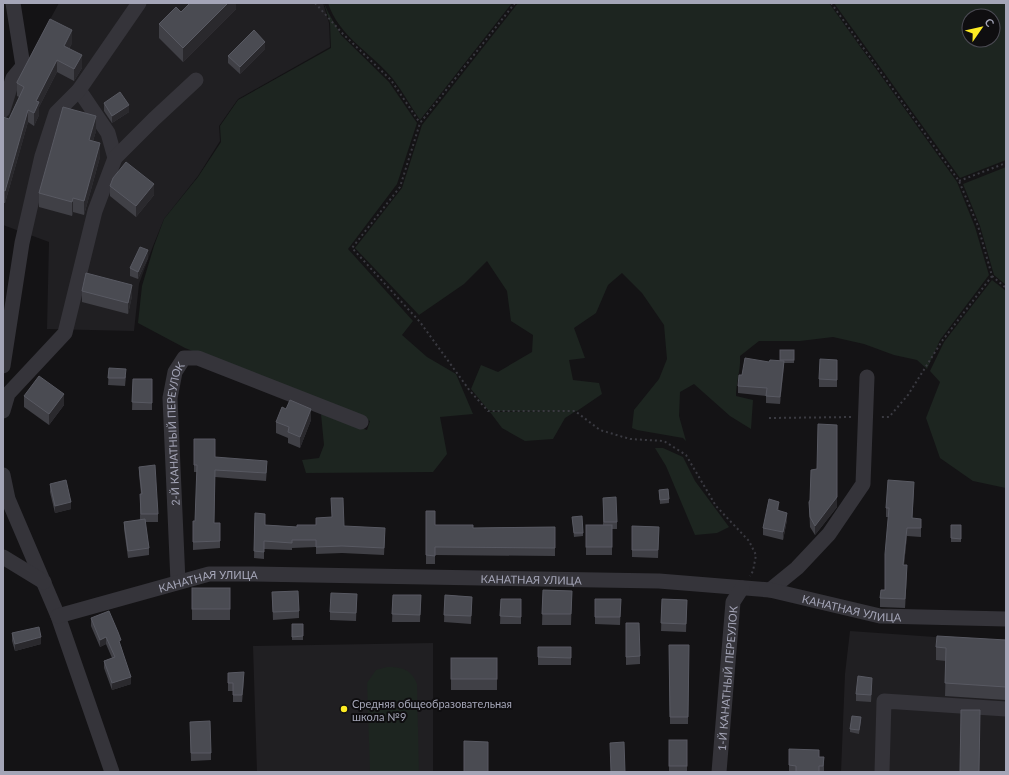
<svg xmlns="http://www.w3.org/2000/svg" width="1009" height="775" font-family="Lato,sans-serif">
<style>
.built{fill:#201f22}
.green{fill:#1d2520;fill-rule:evenodd}
.lines{fill:none;stroke-linecap:round;stroke-linejoin:round}
.path{stroke:#3a3a41;stroke-width:2;stroke-dasharray:2 3;stroke-linecap:butt}
.minor{stroke:#35343a;stroke-width:15}
.wall{fill:#404046}
.shaded-wall{fill:#2a292d}
.building{fill:#4a4b52;stroke:#585962}
.poi-dot{fill:#feec23;stroke:#0f0e10;stroke-width:1.5}
.labels{text-anchor:middle;dominant-baseline:central;stroke-width:4;stroke-linejoin:round;paint-order:stroke}
.street-label{font-size:11px;fill:#a4a5b7;stroke:#0f0e10}
.poi-label{font-size:11px;fill:#a4a5b7;stroke:#0f0e10;text-anchor:start}
</style>
<rect width="100%" height="100%" fill="#141315"/>
<g class="built">
<path d="M59,3H323L329,23L330,47L238,99L219,126L220,141L198,176L164,219L153,246L139,284L134,331L47,329L49,242L3,225V125L19,76Z"/>
<path d="M850,631L1006,642V772H841L845,674Z"/>
<path d="M433,643V772H257L253,646Z"/>
</g>
<g class="green">
<path d="M324,3L328,12L341,35L389,82L417,123L397,184L348,249L413,321L402,335L427,357L456,374L473,414L440,417L447,454L433,472L306,473L302,460L319,458L324,445L321,414L367,430L370,421L185,348L138,323L142,286L154,246L164,219L198,177L221,142L220,126L238,100L331,48L330,23Z"/>
<path d="M328,3H512L420,120C411,107 403,92 393,79C372,53 339,37 328,3Z"/>
<path d="M518,3H829L957,182L975,227L989,275L940,340L927,369L917,360L894,355L864,344L833,337L800,341H759L740,356C741,370 736,382 736,396L753,400L751,429L730,416L694,384L680,392L679,416L686,441L683,438L637,430L632,428L634,410L659,379L667,359L664,325L642,293L622,273L608,285L596,313L574,328L585,358L569,360L573,380L599,383L602,394L577,411H489L471,389L481,365L498,372L532,352L533,335L511,321L507,291L487,261L464,284L419,315L355,248L402,188L422,125Z"/>
<path d="M834,3H1006V160L960,178ZM969,16H993V40H969Z"/>
<path d="M1006,167V285L994,275L980,226L963,184Z"/>
<path d="M992,280L1006,291V488L973,481L940,458L926,418L940,382L930,371L944,342Z"/>
<path d="M576,411L565,418L553,439L525,441L502,428L490,412Z"/>
<path d="M655,448H663L683,457L695,481L729,527L717,533L695,535L666,466Z"/>
<path d="M387,667C402,667 411,669 417,684L419,772H370L367,683L376,670Z"/>
</g>
<g class="lines">
<g class="path">
<path d="M315,3L343,34L391,80L420,123"/>
<path d="M515,3L420,123L400,187L352,248L420,322L470,391L488,411H575L600,430L630,439L664,441L686,455L716,506L749,541L756,555L753,571L750,576"/>
<path d="M831,3L959,181L978,226L992,276L942,341L908,395L889,417H879"/>
<path d="M959,181L1006,163"/>
<path d="M992,276L1006,288"/>
<path d="M769,418L853,417"/>
</g>
<g class="minor">
<path d="M79,90L108,133L115,158"/>
<path d="M3,110L13,78L23,66L13,3"/>
<path d="M3,366L22,243L42,156L56,113L79,90L139,3"/>
<path d="M3,411L8,394L65,333L95,211L115,158L154,119L196,80"/>
<path d="M3,475L8,499L58,616L112,772"/>
<path d="M3,557L44,582"/>
<path id="s1" d="M178,582L170,398L175,372L184,358H198L361,422"/>
<path d="M770,590L797,568L829,534L863,484L867,377"/>
<path id="s2" d="M58,616L209,574H252L659,581L770,590L880,616L1006,619"/>
<path id="s3" d="M719,772L733,602L742,588"/>
<path d="M882,772L884,701L1006,709"/>
</g>
</g>
<g class="wall">
<path d="M236,3V9L183,62L159,38V24L181,12Z"/>
<path d="M72,43L69,49L82,68L74,81L57,72L39,107V115L34,126L28,122L5,203H3V118L9,119L19,97L17,96V83Z"/>
<path d="M265,49L240,74L228,63V56Z"/>
<path d="M104,103L129,112L112,123L104,111Z"/>
<path d="M96,131L93,141L100,157L84,215L73,212L72,216L39,207V193Z"/>
<path d="M110,186L154,195L136,217L110,196Z"/>
<path d="M148,258L138,279L130,276V268Z"/>
<path d="M82,291L132,296L128,314L82,302Z"/>
<path d="M780,350H794V363H784L780,404L766,403V396L738,393V386L742,375L769,362L780,361Z"/>
<path d="M837,360V387H819V379Z"/>
<path d="M109,368L126,376L125,386L108,385Z"/>
<path d="M133,379H152V410H132Z"/>
<path d="M24,396L64,405L49,425L24,407Z"/>
<path d="M311,420L300,448L288,443V438L276,433V422Z"/>
<path d="M194,439L215,457L267,468L266,481L215,477L214,523H220V548L193,550V521H195L197,472H194Z"/>
<path d="M139,467L158,514V522H145L149,548V555L128,558L124,529V522L140,520V494H141L139,474Z"/>
<path d="M50,484L71,509L55,513L50,492Z"/>
<path d="M659,490L669,499V503L660,504Z"/>
<path d="M914,490L912,518L921,527V537L907,536L904,565L907,574L905,608L880,607V598L885,590L889,517H886V508Z"/>
<path d="M603,498L617,522V529H612V555H586V525H603Z"/>
<path d="M809,502L837,507L815,535L810,527Z"/>
<path d="M779,509V511L787,520L783,540L763,535V528Z"/>
<path d="M426,511L435,525L473,528L555,527V556L435,555V564H426Z"/>
<path d="M255,513L265,525L297,527L344,526L385,535L384,555L342,553L316,554V547L292,548V550L264,549V559L254,558Z"/>
<path d="M572,517L583,533V536L574,537Z"/>
<rect x="951" y="525" width="10" height="17"/>
<path d="M632,526L659,527L658,558L632,557Z"/>
<rect x="192" y="588" width="38" height="32"/>
<path d="M543,590L572,591L571,625H542Z"/>
<path d="M272,592L299,611V618L273,620Z"/>
<path d="M357,594L356,621L330,620V612Z"/>
<path d="M393,595H421L420,622H392Z"/>
<path d="M445,595L472,597L471,624L444,622Z"/>
<path d="M501,599H521V624H500Z"/>
<path d="M595,599H621L620,625L595,624Z"/>
<path d="M662,599L687,600L686,632L661,631Z"/>
<path d="M91,618L121,646L131,684L112,690L104,668V661L112,658L106,644L100,647L91,626Z"/>
<path d="M626,623L640,656V664L626,665Z"/>
<rect x="292" y="624" width="11" height="16"/>
<path d="M12,633L41,644L15,651L12,641Z"/>
<path d="M1006,640V700L945,696L946,661L936,660V647Z"/>
<path d="M669,645H689L688,724H670Z"/>
<rect x="538" y="647" width="33" height="18"/>
<rect x="451" y="658" width="46" height="32"/>
<path d="M228,673L244,680L242,702H233V691H228Z"/>
<path d="M872,685L871,702L856,701V694Z"/>
<path d="M861,721L859,734L850,732V729Z"/>
<path d="M190,729L211,753V760L191,761Z"/>
<rect x="669" y="740" width="18" height="32"/>
<path d="M789,749L819,757H824V772H789Z"/>
</g>
<g class="shaded-wall">
<path d="M228,3H236V9L183,62V48Z"/>
<path d="M72,30V43L64,58V46Z"/>
<path d="M265,42V49L240,74V67Z"/>
<path d="M82,55V68L74,81V69Z"/>
<path d="M57,60V72L39,107V115L34,126V113L36,101Z"/>
<path d="M129,105V112L112,123V116Z"/>
<path d="M28,110V122L5,203V191Z"/>
<path d="M96,116V131L89,154V140Z"/>
<path d="M100,143V157L84,215V201Z"/>
<path d="M154,184V195L136,217V206Z"/>
<path d="M73,198V212L72,216V202Z"/>
<path d="M148,250V258L138,279V272Z"/>
<path d="M132,285V296L128,314V303Z"/>
<path d="M784,361V368L780,404V397Z"/>
<path d="M64,394V405L49,425V414Z"/>
<path d="M311,409V420L300,448V437Z"/>
<path d="M837,425V507L815,535V526Z"/>
<path d="M914,482V490L912,527V518Z"/>
<path d="M71,502V509L55,513V506Z"/>
<path d="M779,502V509L777,518V510Z"/>
<path d="M787,513V520L783,540V532Z"/>
<path d="M907,528V536L903,573V565Z"/>
<path d="M907,565V574L905,608V599Z"/>
<path d="M41,637V644L15,651V644Z"/>
<path d="M106,637V644L100,647V640Z"/>
<path d="M244,672V680L242,702V695Z"/>
<path d="M131,677V684L112,690V683Z"/>
<path d="M872,678V685L871,702V695Z"/>
</g>
<g class="building">
<path d="M190,3H228L183,48L159,24L176,7L181,12Z"/>
<path d="M50,19L72,30L64,46L82,55L74,69L57,60L36,101L39,102L34,113L28,110L5,191L3,190V117L9,119L24,87L17,83V82Z"/>
<path d="M254,30L265,42L240,67L228,56Z"/>
<path d="M120,92L129,105L112,116L104,103Z"/>
<path d="M63,107L96,116L89,140L100,143L84,201L73,198L72,202L39,193Z"/>
<path d="M126,162L154,184L136,206L110,186L113,178Z"/>
<path d="M140,247L148,250L138,272L130,268Z"/>
<path d="M86,273L132,285L128,303L82,291Z"/>
<rect x="780" y="350" width="14" height="10"/>
<path d="M745,358L769,362L770,360L784,361L780,397L766,396L767,388L738,386L739,375H742Z"/>
<path d="M820,359L837,360V380L819,379Z"/>
<path d="M109,368L126,369L125,378H108Z"/>
<path d="M39,376L64,394L49,414L24,396Z"/>
<path d="M133,379H152V403L132,402Z"/>
<path d="M290,400L311,409L300,437L288,432L289,427L276,422L282,407L286,409Z"/>
<path d="M818,424L837,425V497L815,526L810,517L809,502L810,500L811,470L817,469Z"/>
<path d="M194,439H215V457L267,461L266,473L215,470L214,523H220V541L193,542V521H195L197,465H194Z"/>
<path d="M155,465L158,514H141L140,494H142L139,467Z"/>
<path d="M66,480L71,502L55,506L50,484Z"/>
<path d="M888,480L914,482L912,518L921,519V528H907L903,565H907L905,599L880,598L881,590H885V554L889,508H886Z"/>
<path d="M668,489L669,499L660,500L659,490Z"/>
<path d="M616,497L617,522H604L603,498Z"/>
<path d="M331,498H343L344,526L385,528L384,548L342,546L316,547V540H292V543L264,541V552L254,551L255,513L265,514V525L297,527V525H316V518L332,517Z"/>
<path d="M769,499L779,502L777,510L787,513L783,532L763,528Z"/>
<path d="M426,511H435V525H473V528L555,527V548L435,547V556L426,555Z"/>
<path d="M582,516L583,533H574L572,517Z"/>
<path d="M145,519L149,548L128,551L124,522Z"/>
<rect x="586" y="525" width="26" height="22"/>
<path d="M951,525H961V539L951,538Z"/>
<path d="M632,526L659,527L658,550H632Z"/>
<rect x="192" y="588" width="38" height="21"/>
<path d="M543,590L572,591L571,614H542Z"/>
<path d="M298,591L299,611L273,612L272,592Z"/>
<path d="M331,593L357,594L356,613L330,612Z"/>
<path d="M393,595H421L420,615L392,614Z"/>
<path d="M445,595L472,597L471,616L444,615Z"/>
<path d="M501,599H521V617L500,616Z"/>
<path d="M595,599H621L620,617H595Z"/>
<path d="M662,599L687,600L686,624L661,623Z"/>
<path d="M109,611L118,632L121,640L119,641L131,677L112,683L104,661L115,657L106,637L100,640L91,618Z"/>
<path d="M626,623H639L640,656L626,657Z"/>
<path d="M292,624H303V636L292,637Z"/>
<path d="M39,627L41,637L15,644L12,633Z"/>
<path d="M937,636L1006,640V687L945,683L946,648L936,647Z"/>
<path d="M669,645H689L688,717H670Z"/>
<path d="M538,647H571V658L538,657Z"/>
<rect x="451" y="658" width="46" height="21"/>
<path d="M244,672L242,695H233V683H228V673Z"/>
<path d="M858,676L872,678L871,695L856,694Z"/>
<path d="M961,710H980L979,772H960Z"/>
<path d="M852,716L861,717L859,730L850,729Z"/>
<path d="M210,721L211,753H191L190,722Z"/>
<rect x="669" y="740" width="18" height="26"/>
<path d="M464,741L488,742V772H464Z"/>
<path d="M624,742L625,772H611L610,743Z"/>
<path d="M789,749L819,750V757H824L823,766H819V772H796V766L789,765Z"/>
</g>
<circle class="poi-dot" cx="344" cy="709" r="4"/>
<g class="labels">
<g class="street-label">
<text stroke="none"><textPath href="#s1" startOffset="149">2-Й КАНАТНЫЙ ПЕРЕУЛОК</textPath></text>
<text stroke="none"><textPath href="#s2" startOffset="479">КАНАТНАЯ УЛИЦА</textPath></text>
<text stroke="none"><textPath href="#s2" startOffset="155">КАНАТНАЯ УЛИЦА</textPath></text>
<text stroke="none"><textPath href="#s2" startOffset="802">КАНАТНАЯ УЛИЦА</textPath></text>
<text stroke="none"><textPath href="#s3" startOffset="94">1-Й КАНАТНЫЙ ПЕРЕУЛОК</textPath></text>
</g>
<g class="poi-label">
<text x="352" y="703">Средняя общеобразовательная<tspan x="352" dy="13">школа №9</tspan></text>
</g>
</g>
<rect width="1009" height="775" fill="none" stroke="#a4a5b7" stroke-width="8"/>
<g transform="translate(981 28) rotate(56)"><circle r="19" fill="#0f0e10" stroke="#4b4a53"/>
<path d="M0-3L7 15L0 10L-7 15Z" fill="#feec23"/>
<text y="-6" font-size="11" font-weight="bold" text-anchor="middle" fill="#a4a5b7">С</text>
</g>
</svg>
